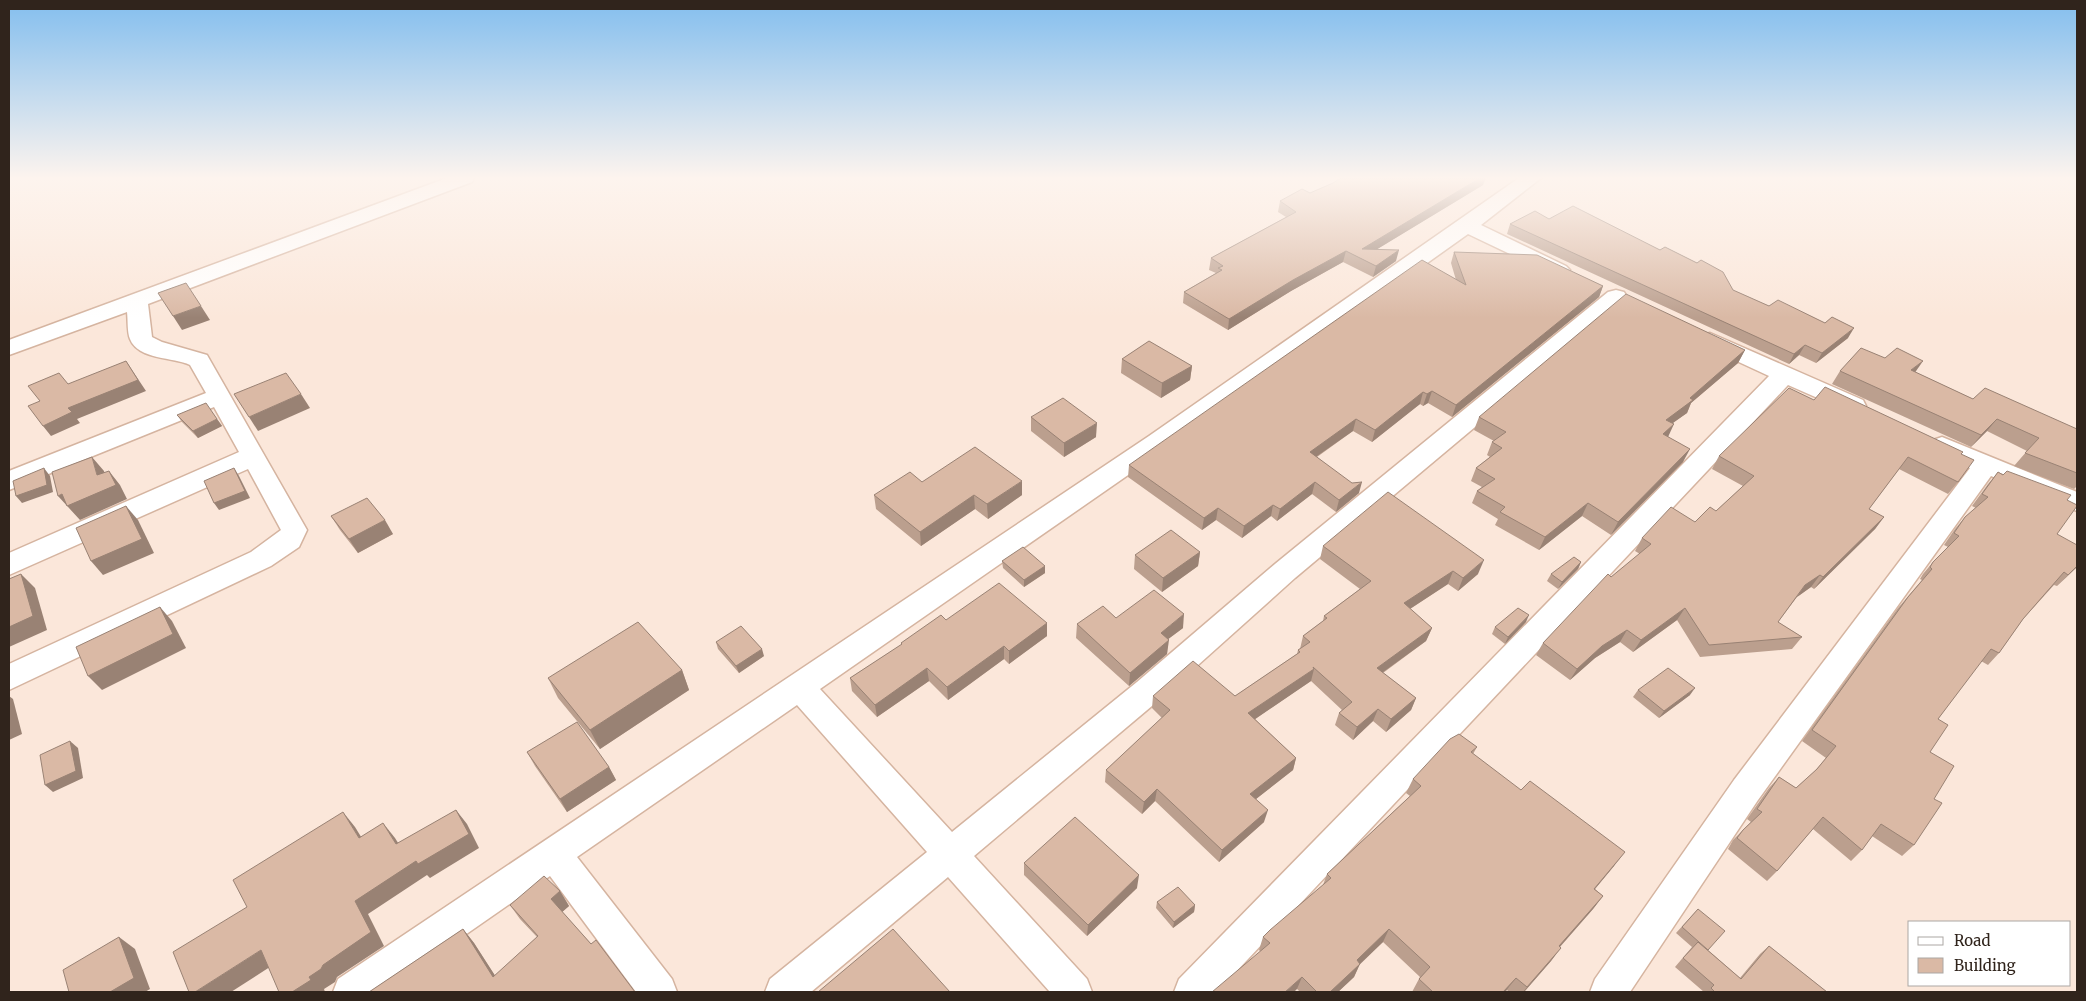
<svg xmlns="http://www.w3.org/2000/svg" width="2086" height="1001" font-family="Merriweather,serif">
<style>
.lines{fill:none;stroke-linecap:round;stroke-linejoin:round}
.minor-casing{stroke:#d5b4a0;stroke-width:3}
.minor{fill:#fff;fill-rule:evenodd}
.wall{fill:#bb9f8e}
.shaded-wall{fill:#998274}
.building{fill:#dab9a5;stroke:#998274}
</style>
<rect width="100%" height="100%" fill="#fbe7da"/>
<g class="lines">
<g class="minor-casing">
<g id="minor">
<path d="M447,178H474L472,182L148,304L152,337L162,342L207,355L307,530L299,547L271,566L9,690V664L251,552L281,530L248,469L9,575V553L239,452L214,407L9,490V471L206,393L190,365C174,357 138,360 130,339C127,332 128,320 127,312L9,355V340Z"/>
<path d="M1519,178H1541L1481,225L1566,266L1570,270L1566,274L1559,276L1552,274L1468,234L1167,448L820,689L952,832L1137,682L1275,564L1608,292L1616,290L1624,292L1627,297L1624,302L1295,578L1159,700L974,856L1087,979L1092,992H1050L948,877L811,992H765L770,979L927,852L797,705L577,857L672,979L677,992H636L550,876L383,992H333L338,979L1149,436Z"/>
<path d="M1710,333L1863,400L1866,406L1863,412L1854,414L1788,385L1217,992H1174L1179,979L1769,376L1702,345L1699,340L1702,335Z"/>
<path d="M1942,437L2077,492V511L1991,476L1758,800L1630,992H1590L1595,979L1734,780L1970,468L1933,452L1929,446L1933,440Z"/>
</g>
</g>
<use href="#minor" class="minor"/>
</g>
<g class="wall">
<path d="M1483,185L1377,249L1396,261L1373,277L1343,262L1291,291L1228,330L1183,303L1184,292L1216,273L1209,270L1211,258L1286,217L1278,212L1280,201L1310,193Z"/>
<path d="M1549,219L1660,250L1697,263L1733,290L1769,306L1848,338L1816,363L1799,355L1789,364L1507,234L1510,224Z"/>
<path d="M1454,252L1603,286L1599,297L1452,417L1428,403L1423,406L1420,404L1372,442L1353,431L1317,457L1359,493L1336,512L1312,494L1277,521L1271,516L1242,538L1216,520L1202,530L1128,477L1129,465L1456,280L1451,263Z"/>
<path d="M1745,350L1738,363L1691,403L1687,413L1672,423L1668,436L1683,462L1611,535L1582,516L1539,550L1495,525L1498,519L1472,503L1477,491L1482,487L1471,481L1476,468L1490,457L1487,455L1492,442L1494,441L1474,430L1479,417Z"/>
<path d="M1122,359L1192,366L1190,380L1161,398L1121,373Z"/>
<path d="M1840,371L1915,372L1973,399L2077,429V486L2074,489L2014,466L2027,451L1987,431L1971,447L1832,384Z"/>
<path d="M1814,400L1963,452L1961,454L1958,482L1948,494L1899,469L1869,509L1884,517L1875,529L1814,589L1811,587L1797,597L1778,622L1802,637L1792,649L1700,657L1677,620L1633,652L1620,642L1595,658L1570,680L1536,655L1543,643L1611,577L1640,554L1635,551L1642,538L1695,522L1716,511L1743,486L1712,469L1719,456Z"/>
<path d="M177,415L217,419L222,426L198,438L182,422Z"/>
<path d="M1031,417L1096,437L1064,457L1031,431Z"/>
<path d="M1998,472L2067,500L2057,534L2077,567L2057,586L2054,585L2023,619L1999,653L1988,665L1981,661L1938,719L1930,752L1934,799L1914,845L1902,856L1872,836L1862,850L1851,861L1813,829L1777,871L1767,881L1728,849L1733,840L1751,822L1747,819L1769,788L1779,777L1796,788L1814,772L1826,758L1802,741L1898,608L1922,580L1920,579L1923,574L1933,562L1948,547L1944,545L1955,529L1965,517L1976,508L1972,506L1988,484Z"/>
<path d="M922,482L1022,495L988,519L975,509L921,546L876,509L874,495Z"/>
<path d="M331,516L393,534L358,553L340,530Z"/>
<path d="M1323,546L1478,574L1458,591L1448,584L1410,609L1432,628L1426,641L1383,673L1416,698L1411,710L1386,732L1373,721L1353,740L1335,725L1339,713L1342,710L1311,681L1255,719L1296,758L1293,770L1256,799L1264,822L1219,862L1155,801L1142,814L1105,782L1106,770L1162,718L1152,708L1153,696H1235L1297,654L1298,650L1300,649L1303,636L1323,621L1324,616L1360,589L1320,559Z"/>
<path d="M1200,552L1198,566L1162,592L1134,569L1135,555Z"/>
<path d="M1002,561L1045,566V573L1024,587L1003,568Z"/>
<path d="M1581,562L1578,569L1558,589L1547,581L1551,574Z"/>
<path d="M1116,618L1183,628L1168,639L1167,654L1129,686L1076,638L1077,624Z"/>
<path d="M946,620L1047,623V636L1009,664L1004,659L948,700L929,681L877,717L852,691L850,678L901,645V643Z"/>
<path d="M1526,622L1505,644L1492,634L1495,627Z"/>
<path d="M716,642L764,656L739,673L718,649Z"/>
<path d="M682,670L689,690L600,749L558,698L548,678Z"/>
<path d="M1638,690L1690,695L1659,718L1633,697Z"/>
<path d="M1477,747L1473,754L1614,866L1595,889L1603,896L1593,909L1560,947L1551,961L1524,992H1509L1507,990L1505,992H1412L1420,977L1383,942L1360,963L1354,977L1338,992H1300L1259,950L1263,937L1323,885L1327,874L1410,796L1406,793L1413,779Z"/>
<path d="M527,752L609,767L616,780L567,812L535,766Z"/>
<path d="M1024,863L1137,888L1087,936L1024,875Z"/>
<path d="M560,891L569,906L562,912L635,992H369L463,929L474,943L495,976L537,937L520,919L510,905Z"/>
<path d="M1157,902L1195,905L1194,912L1173,928L1156,908Z"/>
<path d="M1698,909L1708,950L1740,978L1760,954L1769,946L1827,992H1704L1675,967L1692,947L1676,933Z"/>
</g>
<g class="shaded-wall">
<path d="M1480,178H1486L1483,185L1361,259L1362,249Z"/>
<path d="M1399,250L1396,261L1373,277L1376,266Z"/>
<path d="M1346,251L1343,262L1291,291L1228,330L1229,319L1293,280Z"/>
<path d="M1603,286L1599,297L1452,417L1456,405Z"/>
<path d="M201,306L210,320L182,330L173,316Z"/>
<path d="M1854,328L1848,338L1816,363L1822,353Z"/>
<path d="M1805,345L1799,355L1789,364L1794,354Z"/>
<path d="M1745,350L1738,363L1691,403L1687,413L1659,433L1666,420L1690,398Z"/>
<path d="M126,361L146,391L77,419L80,423L51,436L43,426L68,408Z"/>
<path d="M1923,361L1914,374L1911,370Z"/>
<path d="M1192,366L1190,380L1161,398L1162,383Z"/>
<path d="M1432,391L1428,403L1423,406L1427,394Z"/>
<path d="M1423,392L1420,404L1372,442L1375,430Z"/>
<path d="M301,394L310,408L258,431L249,417Z"/>
<path d="M217,419L222,426L198,438L193,431Z"/>
<path d="M1356,419L1353,431L1307,463L1310,452Z"/>
<path d="M1997,419L1987,431L1971,447L1981,435Z"/>
<path d="M1097,423L1096,437L1064,457V443Z"/>
<path d="M1674,424L1668,437L1663,434Z"/>
<path d="M1690,449L1683,462L1611,535L1618,522Z"/>
<path d="M92,457L104,471L108,488L109,471L120,485L127,499L80,520L58,496L97,475Z"/>
<path d="M44,468L50,476L53,492L22,503L16,496Z"/>
<path d="M234,468L239,476L250,498L219,510L214,503Z"/>
<path d="M1022,481V495L988,519L987,504Z"/>
<path d="M1315,482L1312,494L1277,521L1280,509Z"/>
<path d="M1362,482L1359,493L1336,512L1339,500Z"/>
<path d="M974,495L975,509L921,546L920,532Z"/>
<path d="M1588,503L1582,516L1539,550L1545,537Z"/>
<path d="M1273,505L1271,516L1242,538L1244,526Z"/>
<path d="M126,506L138,520L154,553L103,575L91,561Z"/>
<path d="M1218,508L1216,520L1202,530L1204,518Z"/>
<path d="M1884,517L1875,529L1814,589L1823,577Z"/>
<path d="M385,520L393,534L358,553L349,539Z"/>
<path d="M1200,552L1198,566L1162,592L1163,578Z"/>
<path d="M1484,560L1478,574L1458,591L1463,578Z"/>
<path d="M1581,562L1578,569L1558,589L1562,582Z"/>
<path d="M1045,566V573L1024,587V580Z"/>
<path d="M2077,566V567L2057,586Z"/>
<path d="M1453,571L1448,584L1399,616L1404,603Z"/>
<path d="M21,574L35,588L47,630L9,647V627Z"/>
<path d="M1820,575L1811,587L1797,597L1805,585Z"/>
<path d="M160,607L172,621L186,648L102,690L88,676Z"/>
<path d="M1685,608L1677,620L1633,652L1641,640Z"/>
<path d="M1184,614L1183,628L1159,646L1161,633Z"/>
<path d="M1529,615L1526,622L1505,644L1508,637Z"/>
<path d="M1047,623V636L1009,664V651Z"/>
<path d="M1432,628L1426,641L1372,680L1377,668Z"/>
<path d="M1627,630L1620,642L1595,658L1570,680L1577,669L1602,646Z"/>
<path d="M1169,640L1167,654L1129,686L1130,673Z"/>
<path d="M1004,646V659L948,700L947,687Z"/>
<path d="M762,649L764,656L739,673L736,666Z"/>
<path d="M927,668L929,681L877,717L875,705Z"/>
<path d="M1314,669L1311,681L1245,726L1248,713Z"/>
<path d="M682,670L689,690L600,749L590,730Z"/>
<path d="M1695,688L1690,695L1659,718L1664,711Z"/>
<path d="M9,696L13,699L22,734L9,740Z"/>
<path d="M1416,698L1411,710L1386,732L1391,719Z"/>
<path d="M1378,709L1373,721L1353,740L1357,727Z"/>
<path d="M70,741L78,748L83,778L53,792L45,785Z"/>
<path d="M1296,758L1293,770L1247,806L1250,794Z"/>
<path d="M609,767L616,780L567,812L560,799Z"/>
<path d="M1157,789L1155,801L1142,814L1144,802Z"/>
<path d="M456,810L467,824L479,848L430,878L427,875L368,914L384,946L337,977L335,982L324,989L325,992H292L309,977L355,901Z"/>
<path d="M1268,810L1264,822L1219,862L1222,850Z"/>
<path d="M343,812L355,827L371,853L359,838Z"/>
<path d="M383,823L395,838L408,859L396,844Z"/>
<path d="M1625,852L1614,866L1584,902L1594,889Z"/>
<path d="M1139,875L1137,888L1087,936L1088,925Z"/>
<path d="M560,891L569,906L561,913L551,899Z"/>
<path d="M1603,896L1593,909L1549,959L1559,946Z"/>
<path d="M1195,905L1194,912L1173,928L1174,922Z"/>
<path d="M463,929L474,943L505,991L493,977Z"/>
<path d="M1389,929L1383,942L1351,973L1357,960Z"/>
<path d="M119,937L135,949L150,989L145,992H110Z"/>
<path d="M1561,948L1551,961L1524,992H1523Z"/>
<path d="M261,950L276,963L231,992H195Z"/>
<path d="M1360,964L1354,977L1338,992H1330Z"/>
<path d="M1302,977L1297,989L1294,992H1285Z"/>
<path d="M1516,978L1505,992H1503Z"/>
</g>
<g class="building">
<path d="M1341,178H1480L1362,249L1399,250L1376,266L1346,251L1293,280L1229,319L1184,292L1222,270L1218,268L1223,266L1211,258L1296,212L1280,201L1302,189L1310,193L1333,183Z"/>
<path d="M1573,206L1660,250L1665,247L1697,263L1701,260L1723,272L1733,290L1769,306L1778,300L1825,323L1832,317L1854,328L1822,353L1805,345L1794,354L1510,224L1535,211L1549,219Z"/>
<path d="M1454,252L1537,255L1603,286L1456,405L1432,391L1427,394L1423,392L1375,430L1356,419L1310,452L1352,483L1362,482L1339,500L1315,482L1280,509L1273,505L1244,526L1218,508L1204,518L1129,465L1422,260L1466,285Z"/>
<path d="M186,283L201,306L173,316L158,293Z"/>
<path d="M1626,294L1745,350L1690,398L1693,400L1666,420L1674,424L1663,434L1690,449L1618,522L1588,503L1545,537L1500,512L1505,507L1477,491L1495,479L1476,468L1502,448L1492,442L1506,432L1479,417Z"/>
<path d="M1149,341L1192,366L1162,383L1122,359Z"/>
<path d="M1861,348L1885,358L1897,348L1923,361L1911,370L1973,399L1985,388L2077,429V473L2025,453L2039,438L1997,419L1981,435L1840,371Z"/>
<path d="M126,361L138,380L68,408L72,412L43,426L28,406L40,401L28,386L59,373L68,384Z"/>
<path d="M286,373L301,394L249,417L234,394Z"/>
<path d="M1825,387L1963,452L1961,454L1974,460L1958,482L1908,457L1869,509L1884,517L1823,577L1820,575L1805,585L1778,622L1802,637L1709,645L1685,608L1641,640L1627,630L1602,646L1577,669L1543,643L1608,574L1611,577L1651,544L1642,538L1671,507L1695,522L1710,507L1716,511L1754,476L1719,456L1789,388L1814,400Z"/>
<path d="M1063,398L1097,423L1064,443L1031,417Z"/>
<path d="M206,403L217,419L193,431L177,415Z"/>
<path d="M975,447L1022,481L987,504L974,495L920,532L874,495L910,472L922,482Z"/>
<path d="M92,457L97,475L109,471L116,485L67,506L62,494L58,496L52,472Z"/>
<path d="M44,468L47,485L16,496L13,481Z"/>
<path d="M234,468L245,491L214,503L204,481Z"/>
<path d="M2007,471L2071,495L2067,500L2077,505V506L2057,534L2077,545V566L2068,575L2064,572L2023,619L1999,653L1991,649L1938,719L1948,725L1930,752L1954,766L1934,799L1942,803L1914,845L1881,824L1862,850L1823,817L1777,871L1737,838L1743,830L1762,812L1757,809L1779,777L1796,788L1817,769L1836,746L1812,730L1908,597L1932,569L1930,567L1933,562L1959,536L1954,533L1965,517L1988,497L1982,494L1998,472L2003,475Z"/>
<path d="M1388,492L1484,560L1463,578L1453,571L1404,603L1432,628L1377,668L1416,698L1391,719L1378,709L1357,727L1339,713L1352,702L1313,667L1314,669L1248,713L1296,758L1250,794L1268,810L1222,850L1157,789L1144,802L1106,770L1170,710L1153,696L1193,661L1235,696L1300,652L1298,650L1310,642L1303,636L1327,618L1324,616L1371,581L1323,546Z"/>
<path d="M367,498L385,520L349,539L331,516Z"/>
<path d="M126,506L142,539L91,561L76,528Z"/>
<path d="M1171,530L1200,552L1163,578L1135,555Z"/>
<path d="M1023,547L1045,566L1024,580L1002,561Z"/>
<path d="M1574,557L1581,562L1562,582L1551,574Z"/>
<path d="M21,574L33,616L9,627V579Z"/>
<path d="M999,583L1047,623L1009,651L1004,646L947,687L927,668L875,705L850,678L902,644L901,643L941,615L946,620Z"/>
<path d="M1154,590L1184,614L1161,633L1169,640L1130,673L1077,624L1103,606L1116,618Z"/>
<path d="M160,607L173,634L88,676L76,647Z"/>
<path d="M1518,608L1529,615L1508,637L1495,627Z"/>
<path d="M638,622L682,670L590,730L548,678Z"/>
<path d="M741,626L762,649L736,666L716,642Z"/>
<path d="M1668,668L1695,688L1664,711L1638,690Z"/>
<path d="M577,722L609,767L560,799L527,752Z"/>
<path d="M1459,734L1477,747L1471,752L1521,790L1530,781L1625,852L1594,889L1603,896L1559,946L1561,948L1527,987L1516,978L1503,992H1433L1419,979L1430,967L1389,929L1357,960L1360,964L1330,992H1317L1302,977L1285,992H1212L1270,943L1263,937L1270,930L1331,878L1327,874L1421,786L1413,779L1450,739Z"/>
<path d="M70,741L76,771L45,785L40,755Z"/>
<path d="M456,810L469,834L418,864L416,861L355,901L371,932L323,965L321,969L309,977L311,980L292,992H279L261,950L195,992H189L173,952L247,907L233,880L343,812L359,838L383,823L396,844Z"/>
<path d="M1075,817L1139,875L1088,925L1024,863Z"/>
<path d="M544,876L560,891L551,899L591,944L596,940L635,992H369L463,929L493,977L538,936L510,905Z"/>
<path d="M1178,887L1195,905L1174,922L1157,902Z"/>
<path d="M1698,909L1725,931L1708,950L1682,927Z"/>
<path d="M893,929L950,992H818Z"/>
<path d="M119,937L134,978L110,992H69L63,970Z"/>
<path d="M1698,942L1741,979L1769,946L1827,992H1715L1711,988L1714,985L1683,958Z"/>
</g>
<linearGradient id="sky" x2="0" y2="1"><stop stop-color="#83beee"/><stop offset="0.56" stop-color="#fdf4ee"/><stop offset="1" stop-color="#fdf4ee" stop-opacity="0"/></linearGradient>
<rect width="2086" height="318" fill="url(#sky)"/>
<rect width="2086" height="1001" fill="none" stroke="#30241c" stroke-width="20"/>
<rect x="1908" y="921" width="162" height="65" fill="#ffffff" stroke="#aca7a4"/>
<rect x="1918" y="937" width="25" height="8" fill="#ffffff" stroke="#aca7a4"/>
<text x="1954" y="946" font-size="15" fill="#30241c">Road</text>
<rect x="1918" y="958" width="25" height="15" fill="#dab9a5" stroke="#aca7a4"/>
<text x="1954" y="971" font-size="15" fill="#30241c">Building</text>
</svg>
